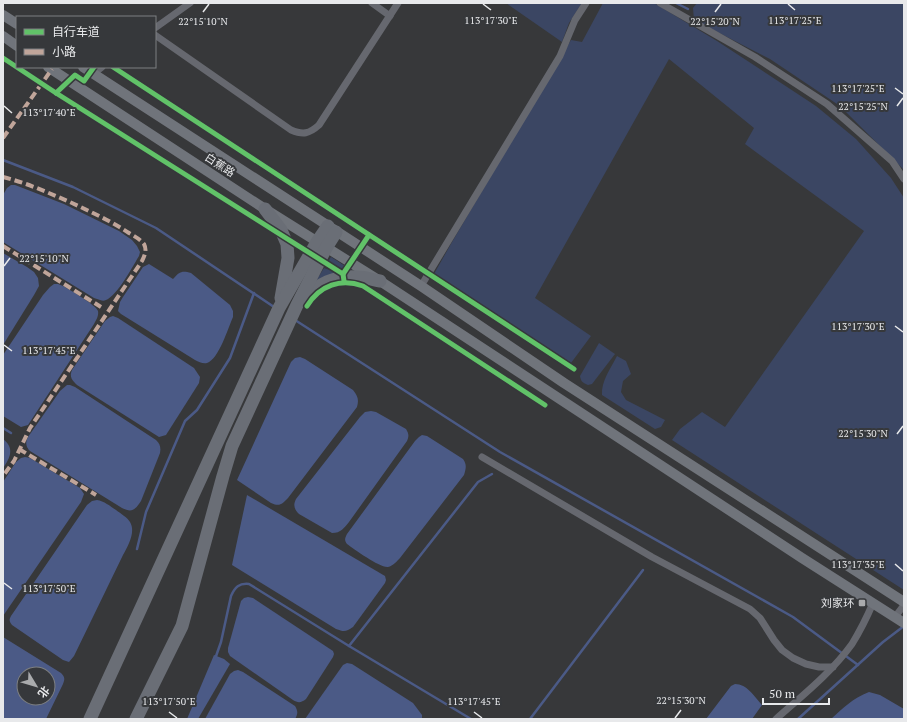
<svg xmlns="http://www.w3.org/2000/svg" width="907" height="722" font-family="'PT Serif','Noto Sans SC',serif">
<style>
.green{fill:#3b4663}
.water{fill:#4b5a86;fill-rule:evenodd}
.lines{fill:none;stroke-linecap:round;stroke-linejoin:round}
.stream{stroke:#4b5a86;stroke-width:2.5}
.minor{stroke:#66686f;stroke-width:7}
.secondary{stroke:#70747b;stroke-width:10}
.motorway{stroke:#6a6e76;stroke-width:13}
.quiet{stroke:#c0a59a;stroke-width:4;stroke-dasharray:8 4;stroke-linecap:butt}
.cycleway-casing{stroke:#36383b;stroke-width:8}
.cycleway{stroke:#61c268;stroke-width:5}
.ticks{fill:none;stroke:#e8e9eb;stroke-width:1.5}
.poi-dot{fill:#aaabad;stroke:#36383b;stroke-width:1.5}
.labels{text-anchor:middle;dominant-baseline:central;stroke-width:4;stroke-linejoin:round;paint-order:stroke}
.street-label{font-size:11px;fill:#e8e9eb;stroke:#36383b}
.poi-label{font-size:11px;fill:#e8e9eb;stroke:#36383b;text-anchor:end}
.ticks-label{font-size:10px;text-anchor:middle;fill:#e8e9eb;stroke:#36383b;stroke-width:4;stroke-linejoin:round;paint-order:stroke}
</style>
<rect width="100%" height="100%" fill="#37383a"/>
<g class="green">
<path d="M506,3H582L569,23L562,42Z"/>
<path d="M603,3H654L717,41L816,106L856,139L891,178L904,198V590L672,440L680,429L702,412L725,427L864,231L745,144L754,128L669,59L535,298L591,336L571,363L434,274L452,242L571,40L582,42Z"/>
<path d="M697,3H904V171L902,168L840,106L770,59L694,20L693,8Z"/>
<path d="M331,257L345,266L343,268H336L327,263Z"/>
<path d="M324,268L336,272L337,275L314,284Z"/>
<path d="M599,343L615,354L592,384L588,385C583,383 581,382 580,376Z"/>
<path d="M617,356L626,361L631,374L623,381L621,392L626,400L665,420L661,427L655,429L602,395C601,381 611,368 617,356Z"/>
</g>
<g class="water">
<path d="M11,185H15L64,204L119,231L132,240L137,246L140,252L139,256C133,266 117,296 106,300C102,302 98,299 94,298L3,242V195L7,188Z"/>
<path d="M3,253L27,267L34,272L38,278L39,286L34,295L3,345Z"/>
<path d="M149,264L173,279C179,272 182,270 191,273L230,305L233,311V317C228,328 219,359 207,363C203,364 199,362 195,360L121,314L118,311L120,302L123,297L143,267Z"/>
<path d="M54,284H58L63,286C70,290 96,305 98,311C99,316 96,320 94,324L28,425L21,427L3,416V355L43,295L50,287Z"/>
<path d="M113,316L118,318L194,368L200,377L199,383L166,435L159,437L77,385C72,380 69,377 72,370L105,321L110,317Z"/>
<path d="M300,357L305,359L353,390C358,396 359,400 357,407L288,498C282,504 280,507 271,503L237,480L291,362L295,358Z"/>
<path d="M67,385H70L75,387L156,440C160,444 161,447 160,453L141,501C135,510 132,513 122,508L30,451C26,447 25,443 28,437L60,391Z"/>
<path d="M371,411L376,412L406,429C409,434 409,436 407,441L349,522C344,528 341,533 332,533L299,514C294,509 293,505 296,499L360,417L365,412Z"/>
<path d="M422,435L427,436L463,459C467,465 466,468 464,475L400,558C397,561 393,566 388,567C380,568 354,549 347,544C344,540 345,538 347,534L415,441L419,437Z"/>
<path d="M3,439C15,448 10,458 3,468Z"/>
<path d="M25,457L30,458L80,488L84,494L81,502L3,616V482L16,462L21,458Z"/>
<path d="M247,495L385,576L386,580L385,583L353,627C346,632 344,632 336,629L232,565Z"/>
<path d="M97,500C104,501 110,506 116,510C121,514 127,517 130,522C136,532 128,546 123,555L74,656L69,662L63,660L12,625C9,621 9,620 11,616L87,505L92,501Z"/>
<path d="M248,597L253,598L333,651L334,654L333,657L306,699C301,703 298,703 293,700L230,656L228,652V648L241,601L244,598Z"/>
<path d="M3,637L61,673C65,677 65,679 63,684L46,719H3ZM24,674H48V698H24Z"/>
<path d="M214,655L224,659L230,664L198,719H187Z"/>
<path d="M347,663L352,664L413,703L422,715V719H305L343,665Z"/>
<path d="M238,670L243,672L295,706C298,711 298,714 295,719H205L230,674L234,671Z"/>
<path d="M735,684C747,684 754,696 762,705L752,719H706L731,686Z"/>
<path d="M869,692L880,695L904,709V719H831C843,708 853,698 869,692Z"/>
</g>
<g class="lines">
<g class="stream">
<path d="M676,3L688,9"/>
<path d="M3,160L73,187L156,228L274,307"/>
<path d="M295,320L500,452L793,617L858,665"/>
<path d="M3,428L11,433"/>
<path d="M137,549L146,512L185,421L197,410L230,358L254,293"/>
<path d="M349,646L478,482L492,474"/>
<path d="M215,659L221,642L231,596C235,587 239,583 249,584L349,646L471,719"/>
<path d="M530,719L643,570"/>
<path d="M798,719L883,642L904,626"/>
</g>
<g class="minor">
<path d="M372,3L390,16"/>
<path d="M660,3L755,57L827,104L892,161L904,179"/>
<path d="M155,28L190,3"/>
<path d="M155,35L291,130C303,135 309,134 319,125L398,3"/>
<path d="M93,74L102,67"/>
<path d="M421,286L560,56L575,20L586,3"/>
<path d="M482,457L652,557L750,609L760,618L774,640L782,650L793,658L806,664L819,667H833"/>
<path d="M895,617L904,605"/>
<path d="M776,719C803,695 831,673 852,644C860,631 867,617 873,603"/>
</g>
<g class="secondary">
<path d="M3,15L17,24"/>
<path d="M3,36L17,46"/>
<path d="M48,67L265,209L380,281L802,558L904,623"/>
<path d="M83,67L421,286L564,383L904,602"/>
</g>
<g class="motorway">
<path d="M265,209L281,230L287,244L288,258L281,298"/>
<path d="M302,300C318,284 335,275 358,277C365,277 373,280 380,281"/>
<path d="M90,719L279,308L317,242L328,226"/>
<path d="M136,719L182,626L223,476L232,446L297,305L326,248L336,232"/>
</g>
<g class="quiet">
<path d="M3,138L52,69"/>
<path d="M3,177C27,183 49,193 72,203C91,212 111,221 129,233C134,236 140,239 144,244C147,250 145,255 142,261L30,428L14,461L3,476"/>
<path d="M3,246L101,307"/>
<path d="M19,449L96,495"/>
</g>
<g class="cycleway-casing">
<g id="cycleway">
<path d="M3,58L56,93L343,274"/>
<path d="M113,67L574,369"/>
<path d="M56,93L75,75L84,81L94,67"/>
<path d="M344,281L343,274L369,235"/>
<path d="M307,306C320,285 341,278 363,286L545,405"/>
</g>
</g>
<use href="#cycleway" class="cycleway"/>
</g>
<path class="ticks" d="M483,4L491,10M788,4L795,10M203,12L209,4M715,12L721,4M895,88L903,94M4,106L12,113M897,106L903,98M4,266L10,258M895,326L903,332M4,345L12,351M897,434L903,426M895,564L903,571M4,583L12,589M169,712L177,718M474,712L482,718M675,718L681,710"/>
<rect class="poi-dot" x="858" y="599" width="8" height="8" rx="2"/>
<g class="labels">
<g class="street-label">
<text transform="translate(220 165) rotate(33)">白蕉路</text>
</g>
<g class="poi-label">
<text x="854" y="603">刘家环</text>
</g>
</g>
<g class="ticks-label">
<text x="491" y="24">113°17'30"E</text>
<text x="795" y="24">113°17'25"E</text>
<text x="203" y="25">22°15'10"N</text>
<text x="715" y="25">22°15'20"N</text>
<text x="858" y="92">113°17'25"E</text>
<text x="863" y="110">22°15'25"N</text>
<text x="49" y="116">113°17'40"E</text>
<text x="44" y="262">22°15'10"N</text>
<text x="858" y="330">113°17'30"E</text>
<text x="49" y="354">113°17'45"E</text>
<text x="863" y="437">22°15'30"N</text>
<text x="858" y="568">113°17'35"E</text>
<text x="49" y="592">113°17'50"E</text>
<text x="681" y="704">22°15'30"N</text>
<text x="169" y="705">113°17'50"E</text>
<text x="474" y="705">113°17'45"E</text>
</g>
<rect width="907" height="722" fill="none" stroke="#e8e9eb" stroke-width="8"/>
<rect x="16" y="16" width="140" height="52" fill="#36383b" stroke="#7d7f81"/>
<rect x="24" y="29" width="20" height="6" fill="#61c268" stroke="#7d7f81"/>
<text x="52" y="36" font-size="12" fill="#e8e9eb">自行车道</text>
<rect x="24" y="49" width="20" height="6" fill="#c0a59a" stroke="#7d7f81"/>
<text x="52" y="56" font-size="12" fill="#e8e9eb">小路</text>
<g transform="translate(36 686) rotate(128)"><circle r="19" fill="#36383b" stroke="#7d7f81"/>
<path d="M0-3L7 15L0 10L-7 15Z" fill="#aaabad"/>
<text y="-6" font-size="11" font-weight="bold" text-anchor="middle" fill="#e8e9eb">北</text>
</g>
<path d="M763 698v6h66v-6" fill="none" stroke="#e8e9eb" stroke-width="2"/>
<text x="769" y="698" font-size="12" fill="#e8e9eb" stroke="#36383b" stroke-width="3" paint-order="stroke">50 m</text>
</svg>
